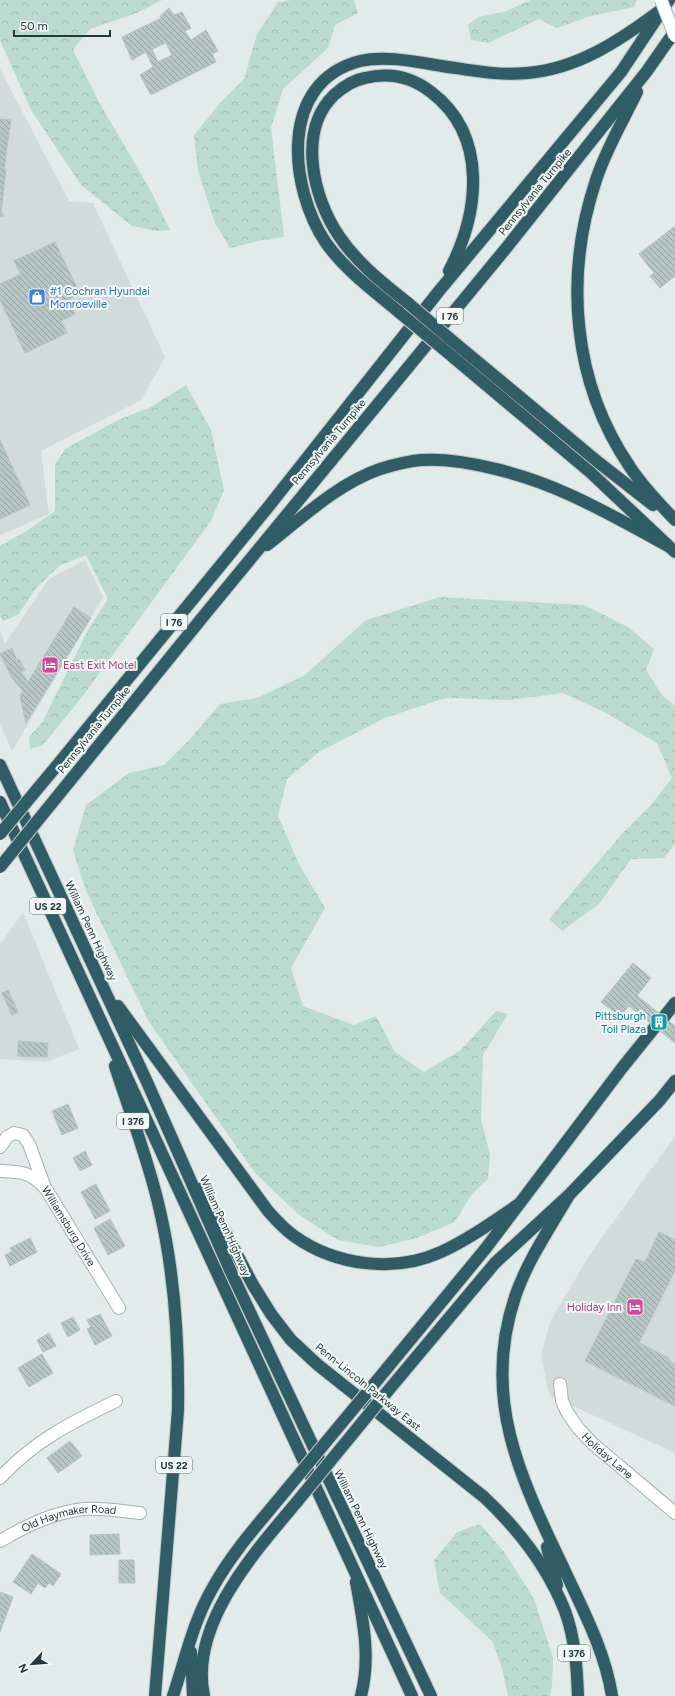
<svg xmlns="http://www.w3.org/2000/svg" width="675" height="1696" font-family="Figtree,sans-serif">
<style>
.built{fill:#d0dbda}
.forest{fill:url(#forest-crowns)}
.building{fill:url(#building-back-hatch);stroke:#b4c4c3;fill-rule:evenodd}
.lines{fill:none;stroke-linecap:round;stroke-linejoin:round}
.street-casing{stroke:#a5b2b2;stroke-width:14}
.highway-casing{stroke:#c1c7c8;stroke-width:14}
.street{stroke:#fff;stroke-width:12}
.highway{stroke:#305d65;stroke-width:12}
.secondary-bridge-casing{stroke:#a1b6b6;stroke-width:14;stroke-linecap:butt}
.highway-bridge-casing{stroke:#c1c7c8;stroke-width:14;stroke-linecap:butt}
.secondary-bridge{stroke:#fff;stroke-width:12}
.highway-bridge{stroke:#305d65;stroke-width:12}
.labels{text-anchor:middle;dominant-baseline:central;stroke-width:4;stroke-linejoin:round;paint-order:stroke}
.shield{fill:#f2f8f7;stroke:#617273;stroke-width:1}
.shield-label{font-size:10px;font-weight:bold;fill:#23383b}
.street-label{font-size:11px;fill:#23383b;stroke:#f2f8f7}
.shop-label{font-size:11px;fill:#366cbe;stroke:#f2f8f7;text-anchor:start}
.hotel-label{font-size:11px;fill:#b23c85;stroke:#f2f8f7;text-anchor:start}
.culture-label{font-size:11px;fill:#0d838f;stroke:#f2f8f7;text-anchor:end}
</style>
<defs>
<pattern id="forest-crowns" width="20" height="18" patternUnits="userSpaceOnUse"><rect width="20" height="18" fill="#bcdbd0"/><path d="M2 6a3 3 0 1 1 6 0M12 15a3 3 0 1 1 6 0" fill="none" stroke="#a1bdb4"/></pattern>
<pattern id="building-back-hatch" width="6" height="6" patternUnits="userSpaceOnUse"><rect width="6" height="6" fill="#b7c6c4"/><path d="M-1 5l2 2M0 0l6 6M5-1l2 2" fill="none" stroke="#94a2a0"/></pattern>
</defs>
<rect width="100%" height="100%" fill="#e2ebea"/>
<g class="built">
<path d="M0,69L69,201L93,203L165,357L141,400L41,451L49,514L0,535Z"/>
<path d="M85,560L103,597L12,751L0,724V631L5,643L49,579Z"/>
<path d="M23,912L79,1049L46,1062L0,1059V945Z"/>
<path d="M675,1136V1453L549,1395L541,1355L550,1322L589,1256Z"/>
</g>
<g class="forest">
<path d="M0,0H162L137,13L90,29L73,50L99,102L152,193L170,230L156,231L132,226L81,185L31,110L0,40Z"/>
<path d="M291,0H354L358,13L335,25L328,48L283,89L271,128L284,237L258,241L230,248L215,223L198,171L194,135L221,102L244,79L257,34L278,2Z"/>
<path d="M531,0H637L634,7L591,16L557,28L539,19L488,43L471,40L468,25L478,17L504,12Z"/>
<path d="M186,385L211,430L224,490L211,521L82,697L43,745L30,749L29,737L43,721L89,628L108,599L86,555L59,566L37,587L18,615L3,621L0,616V546L28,530L55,511V465L65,449L120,419L151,407Z"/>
<path d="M440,597L584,605L628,627L654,649L646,670L662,695L675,706V844L664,858L631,859L599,904L562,931L549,919L621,835L651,805L672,778L657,743L606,713L563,693L509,700L445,698L385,718L319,752L287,779L278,816L299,864L325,908L291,968L303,1006L354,1025L376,1016L395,1052L424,1072L461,1050L496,1011L508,1014L483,1055L481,1119L490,1155L488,1179L471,1195L455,1222L417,1238L379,1247L338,1240L299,1215L255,1173L149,1022L86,891L73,850L86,805L129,773L164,765L190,739L220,704L257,698L305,675L366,620Z"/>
<path d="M480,1524L505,1553L534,1599L553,1658L552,1686L550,1696H508L503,1672L493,1642L440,1593L434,1560L457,1532Z"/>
</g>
<g class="building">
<path d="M169,8L174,15L182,12L191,28L185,31L191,40L206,30L218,51L212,54L216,62L151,95L140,75L153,67L146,52L132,60L122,37L161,18L160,16ZM166,43L172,55L158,62L152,49Z"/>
<path d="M0,119L11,120L4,169H6L1,213L3,214V217L0,216Z"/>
<path d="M675,226V276L660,288L650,276L654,273L639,254Z"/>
<path d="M55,242L80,294L68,300L75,314L61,321L67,333L25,353L0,300V284L21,274L14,261Z"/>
<path d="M0,440L30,505L0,519Z"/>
<path d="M74,607L91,618L26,723L20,696L23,691L12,678L0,654L12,648L17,660L19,659L25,670L22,671V673L28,682Z"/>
<path d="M633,963L651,978L620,1017L601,1002Z"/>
<path d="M8,990L18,1012L12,1015L2,993Z"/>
<path d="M634,993L675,1026V1043L625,1003Z"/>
<path d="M18,1041L48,1043L47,1057L18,1056Z"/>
<path d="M68,1104L78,1128L62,1135L52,1111Z"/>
<path d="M85,1151L92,1165L80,1171L73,1158Z"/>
<path d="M96,1184L110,1211L95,1219L81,1192Z"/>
<path d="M110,1219L125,1246L108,1255L94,1228Z"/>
<path d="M659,1232L675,1240V1270L639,1343L669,1358L668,1360L675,1364V1406L585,1361L636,1259L645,1262Z"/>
<path d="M30,1238L37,1252L10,1266L5,1255L12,1251L10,1248Z"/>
<path d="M100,1314L112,1336L95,1345L87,1329L91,1327L87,1320Z"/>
<path d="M73,1317L80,1330L68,1337L61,1323Z"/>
<path d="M49,1333L56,1346L43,1352L37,1340Z"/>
<path d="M42,1354L53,1373L29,1387L18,1368Z"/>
<path d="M70,1441L82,1456L58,1473L47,1458Z"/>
<path d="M119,1534L120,1554L90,1555V1535Z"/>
<path d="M32,1554L61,1574L53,1586L49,1583L45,1588L38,1583L31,1594L13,1582Z"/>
<path d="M119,1560H134L135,1583H119Z"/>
<path d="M0,1592L13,1597L0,1632Z"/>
</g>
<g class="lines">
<g class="street-casing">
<g id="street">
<path d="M0,1147L7,1137L14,1133L23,1135L29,1144L44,1185"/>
<path id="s1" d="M0,1171C22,1172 31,1172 46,1189L119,1308"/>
<path id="s2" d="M560,1384L562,1401L567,1412L578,1428L592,1443L675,1513"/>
<path d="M0,1478C34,1441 72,1422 116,1401"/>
<path id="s3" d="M0,1541C26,1526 54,1512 84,1509C103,1508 122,1511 140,1513"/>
</g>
</g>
<g class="highway-casing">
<g id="highway">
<path d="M637,92C623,121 606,149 596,180C564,276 572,382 630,467C643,487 659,503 675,520"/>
<path d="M408,303C383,283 357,263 339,236C313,198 297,131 334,95C343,87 353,80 365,78C389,72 412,77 431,92C489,136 479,214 449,271"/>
<path d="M400,313C374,291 346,271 326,243C289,188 278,82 360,61C386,55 416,62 442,66C470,70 499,76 527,73C577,69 619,41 658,12"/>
<path d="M449,338L598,462L653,505"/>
<path d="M441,347L590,472L675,552"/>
<path d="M267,545C302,518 337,484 380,469C393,465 407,461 421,460C465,457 529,476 568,494C602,509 635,528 668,546"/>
<path d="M59,763L269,506L439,291L621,72L669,0"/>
<path d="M0,765L147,1082L231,1272L431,1696"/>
<path d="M69,782L206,613L507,247L647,71L675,31"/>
<path d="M0,802L412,1696"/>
<path d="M118,1006L268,1211C276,1220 284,1229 294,1236C336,1266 395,1273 441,1252C469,1239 494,1221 519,1204"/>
<path d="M664,1017L675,1003"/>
<path d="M115,1066C130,1113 149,1161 160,1211C175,1276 179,1344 178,1410L155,1696"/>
<path d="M202,1188L253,1285L271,1314L291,1340L318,1365L484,1497C518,1529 548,1568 565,1611C575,1638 577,1668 578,1696"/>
<path d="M569,1195C550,1228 527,1261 515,1297C481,1399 521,1479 564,1569C583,1610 605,1651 612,1696"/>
<path d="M379,1378L486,1248L622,1068L655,1027"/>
<path d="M387,1392L495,1263L569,1195L660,1100L675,1081"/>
<path d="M547,1547L557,1585"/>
<path d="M356,1582C363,1621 371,1657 361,1696"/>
<path d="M191,1652L193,1696"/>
<path d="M173,1696C185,1660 193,1622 212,1589C232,1552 261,1521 287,1489"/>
<path d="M204,1696C189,1625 254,1553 296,1503"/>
</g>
</g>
<use href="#street" class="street"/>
<use href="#highway" class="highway"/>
<g class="secondary-bridge-casing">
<path id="secondary-bridge" d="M661,0L675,36"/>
</g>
<g class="highway-bridge-casing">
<g id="highway-bridge">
<path d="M408,303L449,338"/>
<path d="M400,313L441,347"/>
<path d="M0,834L59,763"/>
<path d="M0,867L69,782"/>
<path d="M287,1489L379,1378"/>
<path d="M296,1503L387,1392"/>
</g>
</g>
<use href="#secondary-bridge" class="secondary-bridge"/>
<use href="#highway-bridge" class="highway-bridge"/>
</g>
<defs>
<g id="shop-square" transform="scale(0.9)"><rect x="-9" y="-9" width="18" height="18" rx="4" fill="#3f7fe0" stroke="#f2f8f7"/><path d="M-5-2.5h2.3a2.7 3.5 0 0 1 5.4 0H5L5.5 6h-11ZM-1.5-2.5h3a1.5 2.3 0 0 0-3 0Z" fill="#fff"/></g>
<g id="hotel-square" transform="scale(0.9)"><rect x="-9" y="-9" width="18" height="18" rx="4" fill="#d1479c" stroke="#f2f8f7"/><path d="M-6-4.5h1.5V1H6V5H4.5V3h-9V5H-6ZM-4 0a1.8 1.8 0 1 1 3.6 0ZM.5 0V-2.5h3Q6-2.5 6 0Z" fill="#fff"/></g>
<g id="building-square" transform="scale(0.9)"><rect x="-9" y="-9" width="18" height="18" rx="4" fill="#0f9aa8" stroke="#f2f8f7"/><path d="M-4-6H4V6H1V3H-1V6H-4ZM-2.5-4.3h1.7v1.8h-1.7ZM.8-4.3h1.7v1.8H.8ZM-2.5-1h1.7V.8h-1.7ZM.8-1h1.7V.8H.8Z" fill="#fff"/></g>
</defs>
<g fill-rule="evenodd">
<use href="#shop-square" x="37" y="297"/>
<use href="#hotel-square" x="50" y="665"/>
<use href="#building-square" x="659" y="1022"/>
<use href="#hotel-square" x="635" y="1307"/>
</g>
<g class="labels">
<g class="shield">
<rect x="437" y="308" width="26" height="16" rx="3"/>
<rect x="161" y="614" width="26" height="16" rx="3"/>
<rect x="30" y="898" width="36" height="16" rx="3"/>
<rect x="117" y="1113" width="32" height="16" rx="3"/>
<rect x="156" y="1457" width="36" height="16" rx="3"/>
<rect x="558" y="1645" width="32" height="16" rx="3"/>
</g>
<g class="shield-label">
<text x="450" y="316">I 76</text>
<text x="174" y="622">I 76</text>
<text x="48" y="906">US 22</text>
<text x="133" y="1121">I 376</text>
<text x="174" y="1465">US 22</text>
<text x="574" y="1653">I 376</text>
</g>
<g class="street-label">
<text transform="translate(535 192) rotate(-51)">Pennsylvania Turnpike</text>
<text transform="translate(329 442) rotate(-50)">Pennsylvania Turnpike</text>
<text transform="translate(94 730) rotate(-51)">Pennsylvania Turnpike</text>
<text transform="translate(91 931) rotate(65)">William Penn Highway</text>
<text transform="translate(225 1226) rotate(66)">William Penn Highway</text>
<text stroke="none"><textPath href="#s1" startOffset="95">Williamsburg Drive</textPath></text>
<text transform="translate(368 1387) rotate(39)">Penn-Lincoln Parkway East</text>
<text stroke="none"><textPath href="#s2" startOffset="89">Holiday Lane</textPath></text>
<text transform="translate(361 1519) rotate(64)">William Penn Highway</text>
<text stroke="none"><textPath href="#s3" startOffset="74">Old Haymaker Road</textPath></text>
</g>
<g class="shop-label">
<text x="50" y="291">#1 Cochran Hyundai<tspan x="50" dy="13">Monroeville</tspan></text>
</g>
<g class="hotel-label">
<text x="63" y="665">East Exit Motel</text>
<text x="622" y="1307" text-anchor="end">Holiday Inn</text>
</g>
<g class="culture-label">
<text x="646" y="1016">Pittsburgh<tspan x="646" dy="13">Toll Plaza</tspan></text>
</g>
</g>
<g transform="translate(32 1664) rotate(244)" stroke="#f2f8f7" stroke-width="3" paint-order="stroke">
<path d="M0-3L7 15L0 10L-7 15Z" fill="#23383b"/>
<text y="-6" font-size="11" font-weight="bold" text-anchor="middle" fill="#23383b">N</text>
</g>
<path d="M14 30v6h96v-6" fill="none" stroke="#23383b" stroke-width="2"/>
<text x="20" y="30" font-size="12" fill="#23383b" stroke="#f2f8f7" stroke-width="3" paint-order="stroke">50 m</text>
</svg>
